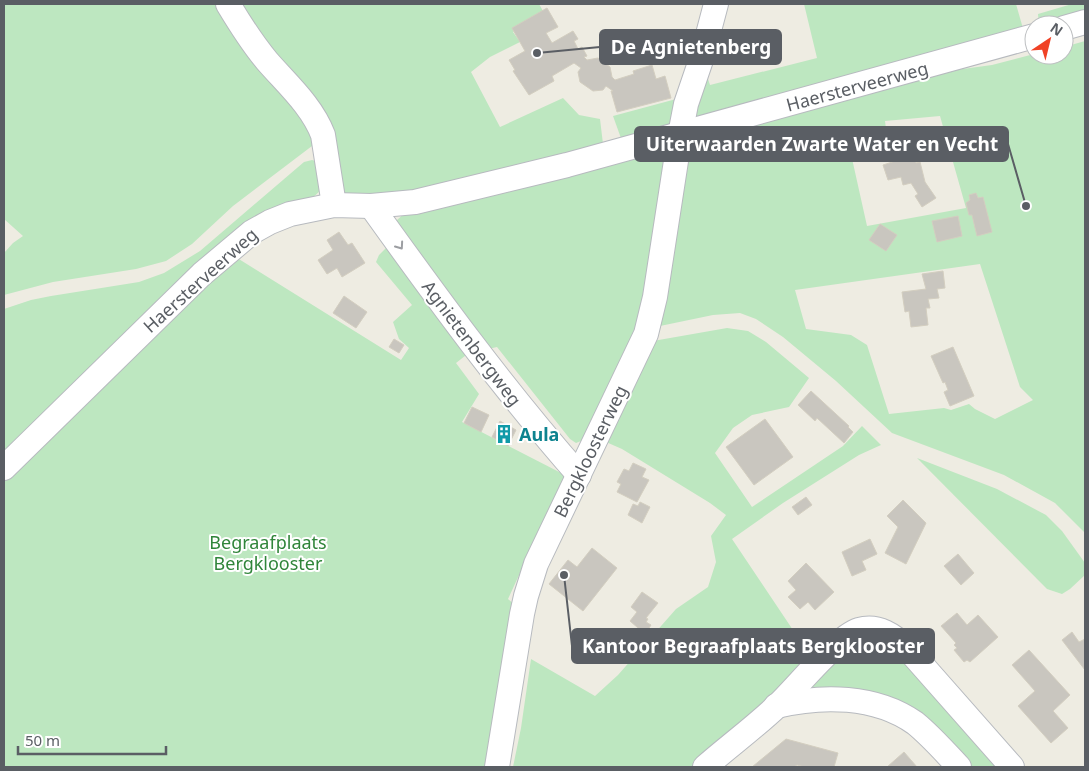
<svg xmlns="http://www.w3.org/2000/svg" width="1089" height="771" font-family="'Noto Sans',sans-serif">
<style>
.green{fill:#bde7c0;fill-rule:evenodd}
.building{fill:#c9c6bf;stroke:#d3cec0}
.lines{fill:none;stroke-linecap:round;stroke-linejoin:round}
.minor-casing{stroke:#b7babf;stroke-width:26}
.minor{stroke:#fff;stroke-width:24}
.oneway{stroke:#9c9ea2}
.labels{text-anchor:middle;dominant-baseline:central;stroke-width:4;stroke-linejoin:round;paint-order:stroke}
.street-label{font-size:18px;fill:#5a5e64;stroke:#fff}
.culture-label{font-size:18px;font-weight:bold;fill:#0d838f;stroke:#fff;text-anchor:start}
.park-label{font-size:18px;fill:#30853a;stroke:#fff}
.leader{fill:none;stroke:#5a5e64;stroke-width:2}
.callout-dot{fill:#5a5e64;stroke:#fff;stroke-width:2}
.callout{fill:#5a5e64;stroke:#5a5e64;stroke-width:2}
.callout-label{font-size:19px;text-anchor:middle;font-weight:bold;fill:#fff}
</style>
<rect width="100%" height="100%" fill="#eeece2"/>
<g class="green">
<path d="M4,4H218L296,108L315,141L312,146L233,206L192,244L166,261L136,269L53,282L4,295V253L13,243L23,236L4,219Z"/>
<path d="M238,4H539L543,11L513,32L520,42L490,57L471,72L500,127L563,98L579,115L600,119L603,144L444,188L347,198L339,191L329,132Z"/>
<path d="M804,4H1016L1024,32L694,121L705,70L710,85L817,58Z"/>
<path d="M1072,4H1085V15L1048,25H1039L1038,14Z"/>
<path d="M1085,41V532H1084L1055,503L1004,475L892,433L836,381L783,337L756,319L740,313L713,315L660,326L675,248L692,139L933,73L992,65L1034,54L1064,55V47ZM940,116L966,208L867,226L851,154L888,144L885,121ZM980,264L1020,387L1033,400L995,419L975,409L969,404L951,410L944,408L889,414L867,345L851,335L806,329L795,290Z"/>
<path d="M680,98L675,125L622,141L613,116Z"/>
<path d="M658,150L669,163L640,325L586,439L576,443L570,439L497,347L484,350L396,221L408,210Z"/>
<path d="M312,160L319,162C320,168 324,177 323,182C321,199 298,204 285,210L4,454V309L31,300L51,296L139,282L164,273L200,251L304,162Z"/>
<path d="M390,244L470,352L456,363L479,394L462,422L565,475L508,599L515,605L486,767H4V480L234,256L401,360L409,348L399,339L393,322L412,305L376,262L379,255Z"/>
<path d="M727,328L748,331L766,342L809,378L789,407L752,415L733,428L715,453L752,507L843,446L862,426L881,445L859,455L783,503L732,539L803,645L808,662L698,767H513L521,728L531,659L595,696L618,675L676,609L708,587L716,562L711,536L726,515L710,503L622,449L606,442L653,341Z"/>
<path d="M917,458L997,489L1046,515L1062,531L1085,563V575L1070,589L1062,594L1047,589Z"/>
<path d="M880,636L1005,767H966L931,731L802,688L848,642Z"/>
</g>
<g class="building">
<path d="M547,8L558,27L546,33L552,43L573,31L578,39L574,41L578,49L582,47L587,56L584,57L587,60L598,58L610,67L612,77L615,80L634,74L633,71L652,65L656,79L665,76L671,98L617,112L611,91H613L606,86L603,90L593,91L580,82L578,72L581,68L574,63L552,76L554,81L529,95L513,71L515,70L509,60L525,51L512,28Z"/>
<path d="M914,155L916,163L920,162L925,182L936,198L922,207L915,196L918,194L911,183L903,185L901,177L888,180L883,165Z"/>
<path d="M976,193L978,198L983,197L992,232L977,236L972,215H969L966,203L970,200L969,195Z"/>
<path d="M958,216L962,236L937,242L932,221Z"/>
<path d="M880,224L897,235L886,251L869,240Z"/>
<path d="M339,232L348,245L352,243L365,263L342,277L337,268L327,274L318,260L333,250L327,240Z"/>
<path d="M943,271L945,288L937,289L939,298L928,299L930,308H926L928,325L911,327L909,311L905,312L902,292L926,289L922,274Z"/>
<path d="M344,296L367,312L356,328L333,313Z"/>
<path d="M394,339L404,345L399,353L389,347Z"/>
<path d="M953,347L974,396L950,406L944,392L948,390L945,382L943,383L931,356Z"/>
<path d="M811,391L849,426L848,427L853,432L844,443L817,418L815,421L798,405Z"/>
<path d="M472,407L489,415L481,432L464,423Z"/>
<path d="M765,419L793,457L754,485L726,447Z"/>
<path d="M500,421L516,430L508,446L492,437Z"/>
<path d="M633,463L646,469L642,477L649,480L637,502L617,492L621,484L617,482L624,469L629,471Z"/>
<path d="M806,497L812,505L798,515L792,507Z"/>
<path d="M903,500L926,523L906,564L885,553L898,527L887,516Z"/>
<path d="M640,502L650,507L642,523L628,515L633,504L638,506Z"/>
<path d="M870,539L877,554L862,561L866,570L852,576L842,552Z"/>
<path d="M592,548L617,568L583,611L549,584L568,560L577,567Z"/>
<path d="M958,554L974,573L961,585L944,566Z"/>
<path d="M806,563L834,592L815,610L808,602L800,609L788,597L796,590L788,581Z"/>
<path d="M642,592L658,603L646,618L648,619L646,622L651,625L645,634L630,621L637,612L631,607Z"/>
<path d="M957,613L967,625L978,615L998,637L970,662L967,660L964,662L954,650L957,648L954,645L956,643L941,626Z"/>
<path d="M1072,632L1079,642L1085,639V670L1062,640Z"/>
<path d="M1029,650L1070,695L1053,711L1068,728L1051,743L1018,706L1035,691L1012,665Z"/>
<path d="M786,739L838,753L834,767H805L797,765L794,767H752Z"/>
<path d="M904,752L917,767H887Z"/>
</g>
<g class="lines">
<g class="minor-casing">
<g id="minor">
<path d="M228,4C240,24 252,43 267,61C287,84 312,106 323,135L334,205"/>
<path d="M1064,28L1085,22"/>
<path d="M371,206C437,298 504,390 579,475"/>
<path d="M4,468L202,274L252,232L270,222L290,214L334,205L371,206L415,202L567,165L1034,36"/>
<path d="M776,706C822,695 875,695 915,723C931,736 945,752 959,767"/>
<path d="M497,767L522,614L526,596L536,564L646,334L655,297L680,135L686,104L702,57L716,4"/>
<path d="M705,767C729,746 755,727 778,705C797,687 837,637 859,630C878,624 894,636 907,648L1012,767"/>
</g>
</g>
<use href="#minor" class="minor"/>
</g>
<defs><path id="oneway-chevron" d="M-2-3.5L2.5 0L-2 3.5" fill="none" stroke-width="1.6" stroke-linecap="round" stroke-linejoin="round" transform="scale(1.25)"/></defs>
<use class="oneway" href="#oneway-chevron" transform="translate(400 246) rotate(55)"/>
<defs>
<g id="building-bare" transform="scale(1.5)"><path d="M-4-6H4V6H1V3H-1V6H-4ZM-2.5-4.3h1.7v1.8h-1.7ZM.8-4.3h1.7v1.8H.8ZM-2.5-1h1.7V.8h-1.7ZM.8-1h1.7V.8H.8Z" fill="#0f9aa8" stroke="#fff" stroke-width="2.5" paint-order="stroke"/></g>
</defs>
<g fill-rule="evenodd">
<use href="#building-bare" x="504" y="434"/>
</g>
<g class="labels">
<g class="street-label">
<text transform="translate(857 86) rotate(-15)">Haersterveerweg</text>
<text transform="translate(200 280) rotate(-42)">Haersterveerweg</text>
<text transform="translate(472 343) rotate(53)">Agnietenbergweg</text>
<text transform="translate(590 451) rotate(-64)">Bergkloosterweg</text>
</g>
<g class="culture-label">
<text x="519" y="434">Aula</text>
</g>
<g class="park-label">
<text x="268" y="542">Begraafplaats<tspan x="268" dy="21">Bergklooster</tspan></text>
</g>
</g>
<path class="leader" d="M537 53L600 47M1026 206L1008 144M564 575L572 646"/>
<g class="callout-dot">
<circle cx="537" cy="53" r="5"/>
<circle cx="1026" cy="206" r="5"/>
<circle cx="564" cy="575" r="5"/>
</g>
<g class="callout">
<rect x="600" y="30" width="181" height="34" rx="5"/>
<rect x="635" y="127" width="373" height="34" rx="5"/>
<rect x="572" y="629" width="362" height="34" rx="5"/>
</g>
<g class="callout-label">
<text x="691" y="54">De Agnietenberg</text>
<text x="822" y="151">Uiterwaarden Zwarte Water en Vecht</text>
<text x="753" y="653">Kantoor Begraafplaats Bergklooster</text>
</g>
<rect width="1089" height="771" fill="none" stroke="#5a5e64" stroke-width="10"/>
<g transform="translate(1049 40) rotate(35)"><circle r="24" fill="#ffffff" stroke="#bdbfc1"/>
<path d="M0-4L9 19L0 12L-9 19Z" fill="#f04226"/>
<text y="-8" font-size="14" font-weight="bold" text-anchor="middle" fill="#5a5e64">N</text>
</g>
<path d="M18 746v8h148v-8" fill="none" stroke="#5a5e64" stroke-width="2.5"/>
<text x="25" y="746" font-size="15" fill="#5a5e64" stroke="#ffffff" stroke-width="4" paint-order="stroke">50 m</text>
</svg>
